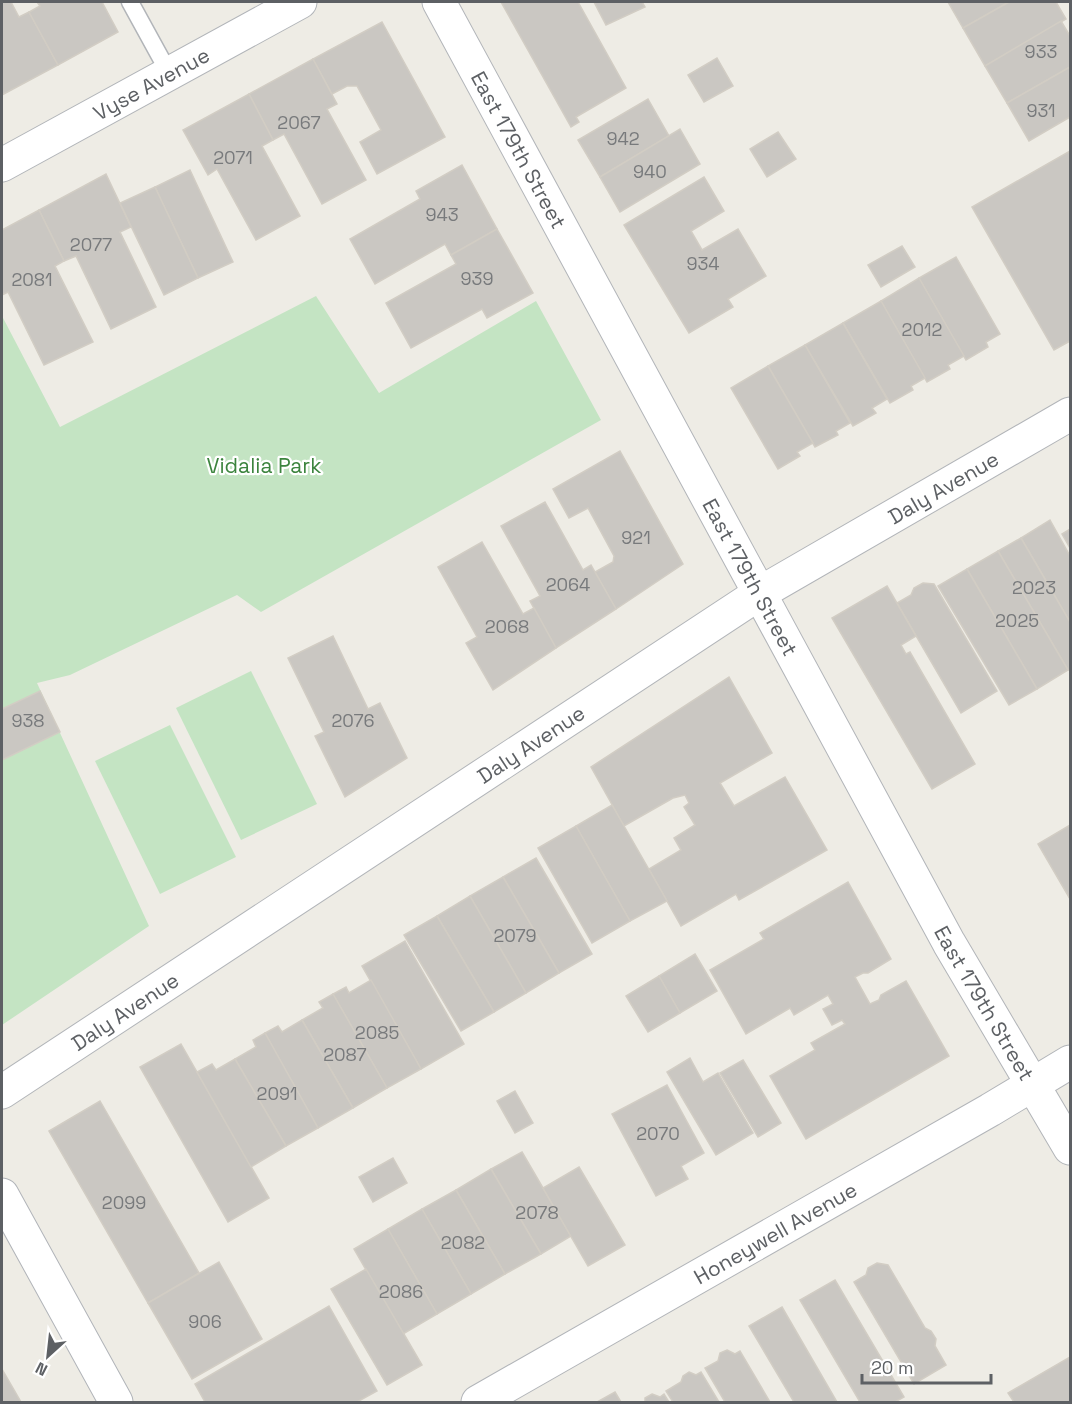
<svg xmlns="http://www.w3.org/2000/svg" width="1072" height="1404" font-family="'Space Grotesk',sans-serif">
<style>
.green{fill:#c4e4c3}
.building{fill:#cac7c2;stroke:#d2cdc4;stroke-width:1.5}
.lines{fill:none;stroke-linecap:round;stroke-linejoin:round}
.lane-casing{stroke:#b2b5b9;stroke-width:19}
.street-casing{stroke:#b2b5b9;stroke-width:35}
.secondary-casing{stroke:#b1b4b9;stroke-width:35}
.lane{stroke:#fff;stroke-width:16}
.street{stroke:#fff;stroke-width:33}
.secondary{stroke:#fff;stroke-width:33}
.labels{text-anchor:middle;dominant-baseline:central;stroke-width:4.5;stroke-linejoin:round;paint-order:stroke}
.number-label{font-size:18px;fill:#787a7c}
.street-label{font-size:21px;fill:#5d6064;stroke:#fff}
.park-label{font-size:21px;fill:#3c843e;stroke:#fff}
</style>
<rect width="100%" height="100%" fill="#eeece5"/>
<g class="green">
<path d="M316,296L379,393L536,301L601,420L261,612L237,595L70,675L37,683L149,926L2,1025V316L60,427Z"/>
<path d="M251,671L317,804L241,840L176,708Z"/>
<path d="M170,725L236,857L160,894L95,761Z"/>
</g>
<g class="building">
<path d="M2,2H11L19,17L29,12L58,65L2,95Z"/>
<path d="M37,2H102L118,32L58,65L29,12L40,6Z"/>
<path d="M501,2H578L626,88L576,117L579,122L571,127Z"/>
<path d="M594,2H642L645,7L606,25Z"/>
<path d="M948,2H1009L963,28Z"/>
<path d="M1009,2H1056L1066,19L985,66L963,28Z"/>
<path d="M1061,21L1070,36V67L1007,103L985,66Z"/>
<path d="M382,22L445,137L377,174L360,142L381,130L357,86H347L332,94L313,59Z"/>
<path d="M717,58L733,86L704,102L688,75Z"/>
<path d="M313,59L337,104L327,109L366,180L322,204L284,134L273,140L249,94Z"/>
<path d="M1070,67V117L1029,141L1007,103Z"/>
<path d="M249,94L273,140L262,146L300,216L256,240L217,169L208,175L183,130Z"/>
<path d="M648,99L669,136L600,177L578,140Z"/>
<path d="M680,129L700,164L620,212L600,177Z"/>
<path d="M778,132L796,159L767,177L750,149Z"/>
<path d="M1070,151V341L1054,350L972,207Z"/>
<path d="M462,165L497,229L451,255L445,244L375,284L350,239L420,199L416,191Z"/>
<path d="M190,170L233,262L198,278L155,187Z"/>
<path d="M106,174L131,227L120,232L156,307L111,329L76,256L64,261L39,210Z"/>
<path d="M704,177L724,211L691,231L702,250L738,229L766,276L728,299L733,307L689,333L624,225Z"/>
<path d="M155,187L198,278L164,295L120,203Z"/>
<path d="M39,210L64,261L55,266L93,342L44,365L8,292L2,295V230Z"/>
<path d="M497,229L533,293L487,318L482,309L411,348L386,303L456,264L451,255Z"/>
<path d="M902,246L915,267L881,287L868,265Z"/>
<path d="M956,257L1000,334L986,342L988,347L966,360L919,278Z"/>
<path d="M919,278L964,356L948,365L950,369L927,382L881,301Z"/>
<path d="M881,301L925,378L911,386L913,390L890,403L843,323Z"/>
<path d="M843,323L887,399L872,408L876,413L853,426L805,345Z"/>
<path d="M805,345L850,423L836,431L838,435L815,447L768,366Z"/>
<path d="M768,366L813,443L797,452L800,456L778,469L731,388Z"/>
<path d="M620,451L683,564L616,609L595,572L613,562L614,556L588,508L569,518L553,489Z"/>
<path d="M545,502L583,570L591,565L616,609L556,648L530,601L540,596L501,526Z"/>
<path d="M1050,520L1070,556V622L1021,538Z"/>
<path d="M1070,529V548L1062,534Z"/>
<path d="M1021,538L1070,622V669L1068,670L998,551Z"/>
<path d="M482,542L523,614L534,608L556,648L493,690L466,643L477,637L438,567Z"/>
<path d="M998,551L1068,670L1037,689L967,569Z"/>
<path d="M967,569L1037,689L1009,705L938,586Z"/>
<path d="M923,583L934,584L997,691L961,713L897,603L911,595L914,588Z"/>
<path d="M887,586L916,636L901,645L906,654L910,652L975,764L932,789L832,618Z"/>
<path d="M333,636L368,709L380,703L407,758L345,797L315,736L324,732L288,658Z"/>
<path d="M729,677L772,753L720,783L734,806L785,777L827,850L739,900L736,894L681,926L649,869L681,850L674,838L695,825L684,807L689,803L685,795L673,798L624,826L591,767Z"/>
<path d="M40,691L60,732L2,760V709Z"/>
<path d="M612,805L667,901L630,921L576,826Z"/>
<path d="M1070,825V899L1038,844Z"/>
<path d="M576,826L630,921L592,943L538,848Z"/>
<path d="M536,858L592,954L559,973L503,877Z"/>
<path d="M503,877L559,973L526,993L470,896Z"/>
<path d="M848,882L891,959L868,973H863L855,977L870,1004L879,1000L881,995L906,981L949,1056L806,1139L770,1076L815,1050L811,1043L845,1024L842,1020L832,1025L823,1009L833,1004L828,995L794,1015L790,1008L746,1034L710,970L764,939L760,933Z"/>
<path d="M470,896L526,993L494,1012L437,916Z"/>
<path d="M437,916L494,1012L461,1031L404,935Z"/>
<path d="M405,941L464,1044L421,1069L362,966Z"/>
<path d="M695,954L717,991L680,1013L659,976Z"/>
<path d="M659,976L680,1013L648,1032L626,996Z"/>
<path d="M371,980L421,1069L387,1088L333,994L346,987L349,993Z"/>
<path d="M333,994L387,1088L353,1108L302,1020L323,1008L319,1002Z"/>
<path d="M302,1020L353,1108L318,1128L265,1033L278,1026L282,1032Z"/>
<path d="M265,1033L318,1128L286,1146L235,1059L256,1047L253,1040Z"/>
<path d="M181,1044L269,1198L228,1222L140,1067Z"/>
<path d="M690,1058L703,1082L718,1073L753,1133L716,1155L667,1072Z"/>
<path d="M235,1059L286,1146L251,1167L197,1072L212,1064L216,1070Z"/>
<path d="M743,1060L781,1123L758,1137L720,1073Z"/>
<path d="M667,1085L704,1153L681,1166L688,1179L656,1196L612,1114Z"/>
<path d="M515,1091L533,1123L515,1133L497,1101Z"/>
<path d="M100,1101L199,1273L148,1303L49,1131Z"/>
<path d="M522,1152L571,1236L541,1254L491,1169Z"/>
<path d="M393,1158L407,1183L373,1202L359,1177Z"/>
<path d="M579,1167L625,1245L588,1266L543,1188Z"/>
<path d="M491,1169L541,1254L505,1274L456,1190Z"/>
<path d="M456,1190L505,1274L471,1294L422,1209Z"/>
<path d="M422,1209L471,1294L437,1314L388,1229Z"/>
<path d="M388,1229L437,1314L403,1334L354,1249Z"/>
<path d="M219,1262L262,1339L192,1379L148,1303Z"/>
<path d="M877,1263L888,1265L925,1328L931,1331L936,1339L935,1346L946,1365L914,1384L854,1282L866,1275L868,1268Z"/>
<path d="M366,1269L422,1365L387,1385L331,1289Z"/>
<path d="M835,1280L904,1397L895,1402H860L800,1300Z"/>
<path d="M329,1306L377,1391L357,1402H205L195,1384Z"/>
<path d="M782,1307L837,1402H794L749,1326Z"/>
<path d="M727,1350L735,1354L740,1351L770,1402H725L705,1368L718,1361L720,1353Z"/>
<path d="M1070,1357V1402H1014L1008,1393Z"/>
<path d="M2,1369L21,1402H2Z"/>
<path d="M689,1372L696,1375L701,1372L719,1402H673L666,1391L681,1382L683,1376Z"/>
<path d="M615,1392L621,1402H597Z"/>
<path d="M652,1394L660,1397L664,1394L669,1402H645V1398Z"/>
</g>
<g class="lines">
<g class="lane-casing">
<path id="lane" d="M130,2L169,73"/>
</g>
<g class="street-casing">
<g id="street">
<path id="s1" d="M439,2L949,943L1070,1148"/>
<path id="s2" d="M2,165L300,2"/>
<path id="s3" d="M2,1092L760,593L1070,414"/>
<path id="s4" d="M478,1402L990,1110L1070,1062"/>
</g>
</g>
<g class="secondary-casing">
<path id="secondary" d="M2,1195L116,1402"/>
</g>
<use href="#lane" class="lane"/>
<use href="#street" class="street"/>
<use href="#secondary" class="secondary"/>
</g>
<g class="labels">
<g class="number-label">
<text x="1041" y="51">933</text>
<text x="1041" y="110">931</text>
<text x="299" y="122">2067</text>
<text x="623" y="138">942</text>
<text x="233" y="157">2071</text>
<text x="650" y="171">940</text>
<text x="442" y="214">943</text>
<text x="91" y="244">2077</text>
<text x="703" y="263">934</text>
<text x="477" y="278">939</text>
<text x="32" y="279">2081</text>
<text x="922" y="329">2012</text>
<text x="636" y="537">921</text>
<text x="568" y="584">2064</text>
<text x="1034" y="587">2023</text>
<text x="1017" y="620">2025</text>
<text x="507" y="626">2068</text>
<text x="28" y="720">938</text>
<text x="353" y="720">2076</text>
<text x="515" y="935">2079</text>
<text x="377" y="1032">2085</text>
<text x="345" y="1054">2087</text>
<text x="277" y="1093">2091</text>
<text x="658" y="1133">2070</text>
<text x="124" y="1202">2099</text>
<text x="537" y="1212">2078</text>
<text x="463" y="1242">2082</text>
<text x="401" y="1291">2086</text>
<text x="205" y="1321">906</text>
</g>
<g class="street-label">
<text stroke="none"><textPath href="#s2" startOffset="170">Vyse Avenue</textPath></text>
<text stroke="none"><textPath href="#s1" startOffset="168">East 179th Street</textPath></text>
<text stroke="none"><textPath href="#s3" startOffset="1119">Daly Avenue</textPath></text>
<text stroke="none"><textPath href="#s1" startOffset="654">East 179th Street</textPath></text>
<text stroke="none"><textPath href="#s3" startOffset="633">Daly Avenue</textPath></text>
<text stroke="none"><textPath href="#s1" startOffset="1140">East 179th Street</textPath></text>
<text stroke="none"><textPath href="#s3" startOffset="147">Daly Avenue</textPath></text>
<text stroke="none"><textPath href="#s4" startOffset="342">Honeywell Avenue</textPath></text>
</g>
<g class="park-label">
<text x="264" y="465">Vidalia Park</text>
</g>
</g>
<rect width="1072" height="1404" fill="none" stroke="#5d6064" stroke-width="6"/>
<g transform="translate(48 1356) rotate(207)" stroke="#ffffff" stroke-width="4.5" paint-order="stroke">
<path d="M0-4.5L10 22L0 15L-10 22Z" fill="#5d6064"/>
<text y="-9" font-size="16" font-weight="bold" text-anchor="middle" fill="#5d6064">N</text>
</g>
<path d="M862 1374v9h129v-9" fill="none" stroke="#5d6064" stroke-width="3"/>
<text x="871" y="1374" font-size="18" fill="#5d6064" stroke="#ffffff" stroke-width="4.5" paint-order="stroke">20 m</text>
</svg>
